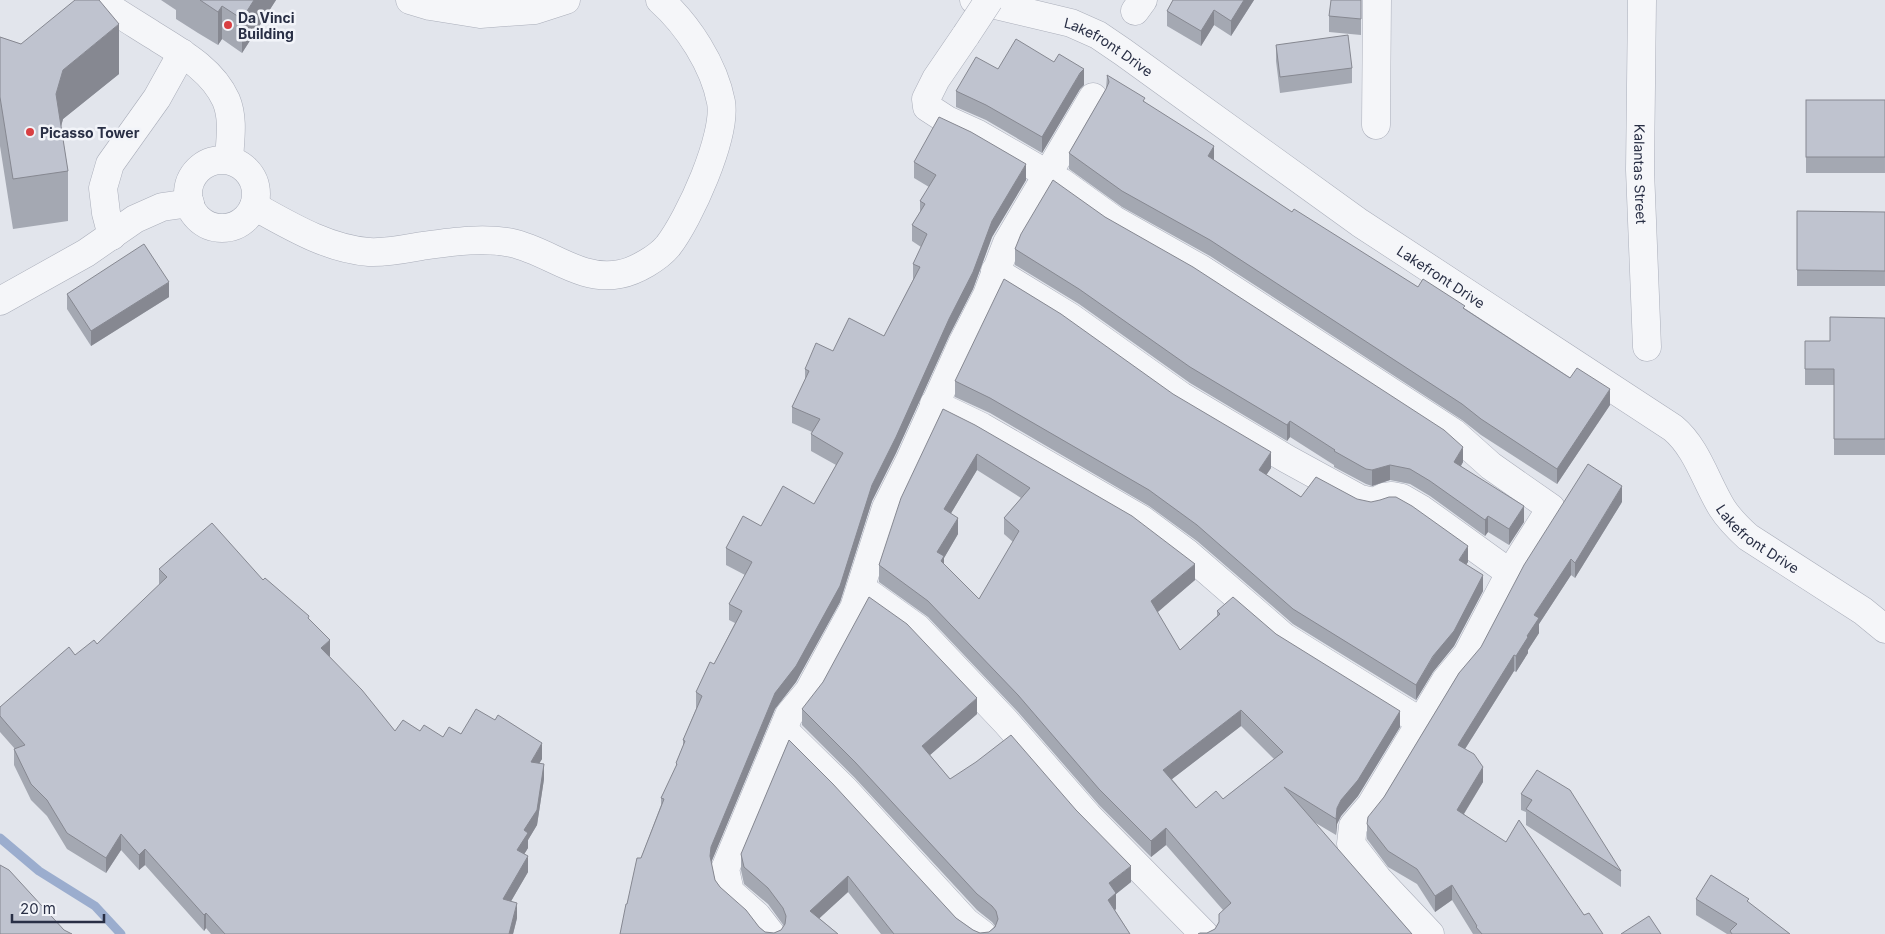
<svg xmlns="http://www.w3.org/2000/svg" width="1885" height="934" font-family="Inter,sans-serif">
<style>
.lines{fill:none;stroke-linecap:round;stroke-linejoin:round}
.stream{stroke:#9badce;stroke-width:9}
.minor-casing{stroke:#aaaeba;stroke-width:29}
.minor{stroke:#f5f6f9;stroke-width:28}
.minor-bridge-casing{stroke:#aaaeba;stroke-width:29;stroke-linecap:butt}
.minor-bridge{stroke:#f5f6f9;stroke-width:28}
.wall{fill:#a4a8b2;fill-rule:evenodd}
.shaded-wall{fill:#868891}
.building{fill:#bfc3cf;stroke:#868891;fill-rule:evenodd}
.poi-dot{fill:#d83f42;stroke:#f2f4f9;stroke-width:2}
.labels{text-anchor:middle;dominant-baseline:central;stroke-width:5;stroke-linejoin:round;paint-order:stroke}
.poi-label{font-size:14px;font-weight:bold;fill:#292f45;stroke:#f2f4f9;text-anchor:start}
.street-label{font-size:14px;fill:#292f45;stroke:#f2f4f9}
</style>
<rect width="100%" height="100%" fill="#e2e5ec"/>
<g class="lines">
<path class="stream" d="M0,838L39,871L95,906L121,934"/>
<g class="minor-casing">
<g id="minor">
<path d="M98,0C116,12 134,23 153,35C180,52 212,69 226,100C234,119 230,140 229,160"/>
<path d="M410,0L430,6L480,14L535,10L566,0"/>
<path id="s1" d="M974,0L1071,23L1098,35L1123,52L1360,223L1673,428C1697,448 1706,482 1722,508C1729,519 1738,528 1748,537L1863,611L1885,629"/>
<path id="s2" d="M1642,0L1640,170L1647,347"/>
<path d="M1135,11L1143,0"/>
<path d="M966,35L936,79L926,99L927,107L947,120L978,134L1061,182L1114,220L1201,269L1454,433L1491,466L1551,508L1510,573L1467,655L1446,680L1371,805L1353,826L1351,844L1378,879L1430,934"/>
<path d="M1376,125L1377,0"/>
<circle cx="222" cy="194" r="34"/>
<path d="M254,206C290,226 328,249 369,252C387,253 405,249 422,246C451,242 484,237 512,243C549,251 580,282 620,274C636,271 658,258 668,246C689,219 727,136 721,102C714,65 688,25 660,0"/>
<path d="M112,236L106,213L103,188L110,164L157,98L182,53"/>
<path d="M995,271L1070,317L1181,396L1287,459L1360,499L1374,502L1384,497L1392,496L1402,498L1421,509L1510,573"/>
<path d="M0,301L86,253L135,219L162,207L190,203"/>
<path d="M934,404L982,427L1141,519L1187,553L1284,637L1421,722"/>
<path d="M861,588L917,628L1006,722L1088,816L1204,934"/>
<path d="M784,730L844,789L966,922L982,934"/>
<path d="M771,934L757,916L730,892L725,869L789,715L809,691L854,608L886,508L910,460L963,342L987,295L1007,243L1093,97"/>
</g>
</g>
<use href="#minor" class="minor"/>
<g class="minor-bridge-casing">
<path id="minor-bridge" d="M966,35L989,0"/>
</g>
<use href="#minor-bridge" class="minor-bridge"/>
</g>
<g class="wall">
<path d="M161,0H276L242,53L222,39L218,45L198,33L176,19V10Z"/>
<path d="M1173,0H1254L1231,36L1214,25L1201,46L1167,26V11Z"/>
<path d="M1361,0V35L1329,32V16Z"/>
<path d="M0,37L21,44L119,74L63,119L61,127L68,171V221L13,229L0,146Z"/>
<path d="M1276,45L1352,68V83L1280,93L1276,61Z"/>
<path d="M998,69L1084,85L1080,89L1042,153L986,120L956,107V91Z"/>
<path d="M1107,75L1145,102L1214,160L1292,212L1418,287L1465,309L1610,405L1557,484L1481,435L1462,420L1210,256L1122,207L1069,169V153L1106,89Z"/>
<rect x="1806" y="100" width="79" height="73"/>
<path d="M914,162L1026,180L992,237L973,289L949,336L896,453L872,501L840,602L796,682L775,709L711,862L715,880L720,887L759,927L765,932L774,933L781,930L784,926L768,904L744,884L741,870V854L789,740L956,918L973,930L980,933L989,932L995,926L992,922L977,910L855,778L802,725V709L977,714L930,755L950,779L1131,882L1116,894V909L1115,910L1130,934H881L848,892L819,918L838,934H620L627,904L641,858L661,805V798L676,768V763L683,746V740L696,709V692L714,664L735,623L729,620V604L745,575L726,565V548L761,526L814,504L836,465L811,451V434L812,432L792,423V407L805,380V369L833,351L884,336L913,280V264L921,247L912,241V225L920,212V201L929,187L914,178Z"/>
<path d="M1797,211L1885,212V286H1797Z"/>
<path d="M1105,217L1463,462L1461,466L1524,522L1509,545L1488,532L1485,536L1430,496L1410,484L1390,480L1372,486L1366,484L1334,467V465L1290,437L1287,441L1190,383L1079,304L1015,265V249Z"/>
<path d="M67,294L169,297L91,346L67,309Z"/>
<path d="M1885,318V455H1834V385H1805V341H1830Z"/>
<path d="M955,381L1271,468L1266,475L1301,497L1468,562L1466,564L1483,591L1454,646L1433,672L1416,700L1293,624L1197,541L1149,506L990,413L955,397Z"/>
<path d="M943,409L1195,580L1157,612L1180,650L1217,616V611L1276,634L1400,727L1358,796L1341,816L1337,824L1336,835L1314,822L1412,934L1207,933L1215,929L1219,922L1223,910L1166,845L1151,857L1099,805L1018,712L928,617L879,582V565ZM977,470L1021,498L1004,518V534L1013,542L979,599L944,564V558L958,534L951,513ZM1241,726L1274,759L1223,799L1196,808L1172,779Z"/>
<path d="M1622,502L1575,578L1571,575L1539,624V633L1528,650V653L1516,672L1514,671L1465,749L1483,782L1464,814L1584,915L1603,934H1473L1452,900L1435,912L1417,884L1388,867L1367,839V824L1384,797L1459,673Z"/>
<path d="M159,569L263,580L309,619L330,656H329L395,731H420L443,737L461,734L542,759L539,763L544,779L537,825L528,840V848L524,854L528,872L511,901L517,918L513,934H211L206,928L204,931L145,865L139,870L121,850L106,873L67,849L47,816L31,800L14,765V749H15L0,732V707L75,655L97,644L159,585Z"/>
<path d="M1537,770L1621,871V887L1526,825V812L1521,810V794Z"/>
<path d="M1696,899L1749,903L1790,934H1727L1696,915Z"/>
</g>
<g class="shaded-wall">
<path d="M254,0H276L242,53V19Z"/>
<path d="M1244,0H1254L1231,36V21Z"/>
<path d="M222,6V39L218,45V12Z"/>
<path d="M1214,10V25L1201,46V31Z"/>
<path d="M119,24V74L63,119L56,144V94L63,70Z"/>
<path d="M1084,69V85L1080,89L1042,153V137L1080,73Z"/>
<path d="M1214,146V162L1208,156Z"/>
<path d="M1026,164V180L992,237L973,289L949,336L896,453L872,501L840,602L796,682L775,709L711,863L710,856L711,847L775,693L872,485L992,221Z"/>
<path d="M169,282V297L91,346V331Z"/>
<path d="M1610,389V405L1557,484V469Z"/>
<path d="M1290,421V437L1287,441V425Z"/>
<path d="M1463,447V462L1454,477V462Z"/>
<path d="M1271,452V468L1259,486V470Z"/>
<path d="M977,454V470L944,525V509Z"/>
<path d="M1390,465V480L1372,486V470Z"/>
<path d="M1622,486V502L1575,578V563Z"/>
<path d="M1524,506V522L1509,545V529Z"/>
<path d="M1488,516V532L1485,536V520Z"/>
<path d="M958,518V534L944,558V573L937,552Z"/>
<path d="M1468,546V562L1459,575V560Z"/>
<path d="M1571,559V575L1539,624V633L1528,650V653L1516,672V656L1527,636L1534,615Z"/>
<path d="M1195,564V580L1151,618V601Z"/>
<path d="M1483,575V591L1454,646L1433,672L1416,700V685Z"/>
<path d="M330,640V656L321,664V648Z"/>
<path d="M1514,655V671L1458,760V745Z"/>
<path d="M977,698V714L922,762V746Z"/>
<path d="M1241,710V726L1163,786V770Z"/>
<path d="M1400,711V727L1358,796L1341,816L1337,824L1336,835V819L1337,808L1341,800Z"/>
<path d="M542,743V759L531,777V762Z"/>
<path d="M544,764V779L537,825L528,840V848L517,866V850L524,830Z"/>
<path d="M1483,767V782L1457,825V810Z"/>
<path d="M1166,828V845L1151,857V841Z"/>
<path d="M121,834V850L106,873V858Z"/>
<path d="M145,849V865L139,870V855Z"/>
<path d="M528,856V872L503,915V899Z"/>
<path d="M1131,866V882L1116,894V909L1108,916L1109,883Z"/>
<path d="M848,876V892L810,927V911Z"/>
<path d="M1452,885V900L1435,912V896Z"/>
<path d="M517,903V918L513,934H509Z"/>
<path d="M206,913V928L204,931V915Z"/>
</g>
<g class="building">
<path d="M75,0H99L119,24L63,70L56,94L68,171L13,179L0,97V37L21,44Z"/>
<path d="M200,0H254L242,19L222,6L218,12Z"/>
<path d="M1173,0H1244L1231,21L1214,10L1201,31L1167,11Z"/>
<path d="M1331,0H1361V19L1329,16Z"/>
<path d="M1348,35L1352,68L1280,77L1276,45Z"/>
<path d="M1016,39L1054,62L1059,54L1084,69L1080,73L1042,137L986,105L956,91L976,57L998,69Z"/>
<path d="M1107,75L1145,98L1143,101L1214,146L1208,156L1292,212L1294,209L1418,287L1423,279L1465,306L1463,308L1570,378L1577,368L1610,389L1557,469L1481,419L1462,404L1210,240L1122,191L1069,153L1106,89L1109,82Z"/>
<rect x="1806" y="100" width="79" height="57"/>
<path d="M939,117L971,132L1026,164L992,221L973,272L949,319L896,437L872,485L840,586L796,666L775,693L711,847L710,856L715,880L720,887L746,910L759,927L765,932L774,933L781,930L785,924L786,916L783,908L768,888L744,867L741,854L789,740L833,784L956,918L973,930L980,933L989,932L995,927L998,919L996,911L992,906L977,894L855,762L802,709L823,682L869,597L907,624L977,698L922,746L950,779L976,762L1011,735L1076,810L1131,866L1109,883L1116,893L1108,900L1130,934H894L848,876L810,911L838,934H620L626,904H627L637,858H641L664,799L661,798L677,764L676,763L685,741L683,740L702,696L696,692L710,662L714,664L742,611L729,604L752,562L726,548L743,516L761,526L783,486L814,504L843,453L811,434L820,419L792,407L809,371L805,369L816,343L833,351L849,318L884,336L920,267L913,264L927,234L912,225L925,204L920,201L936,175L914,162Z"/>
<path d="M1053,180L1105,217L1193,267L1444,430L1463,447L1454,462L1524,506L1509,529L1488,516L1485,520L1430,481L1410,469L1390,465L1372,470L1366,469L1334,451L1335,450L1290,421L1287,425L1190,367L1079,289L1015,249L1021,234Z"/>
<path d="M1797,211L1885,212V271L1797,270Z"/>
<path d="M144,244L169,282L91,331L67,294Z"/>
<path d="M1004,279L1061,314L1173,394L1271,452L1259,470L1301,497L1316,477L1357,499L1371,502L1380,500L1389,497H1396L1412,506L1468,546L1459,560L1483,575L1454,631L1433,656L1416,685L1293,609L1197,525L1149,490L990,398L955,381Z"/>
<path d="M1830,317L1885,318V439H1834V369H1805V341H1830Z"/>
<path d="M943,409L975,425L1132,516L1195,564L1151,601L1180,650L1220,614L1217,611L1233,597L1276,634L1400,711L1358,780L1341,800L1337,808L1336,819L1284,787L1412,934H1198L1200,933H1207L1215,929L1219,922V914L1231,903L1166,828L1151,841L1099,789L1018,695L928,601L879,565L901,498ZM977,454L1030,488L1004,518L1019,531L979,599L941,561L944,556L937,552L958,518L944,509ZM1241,710L1283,752L1223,799L1216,791L1196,808L1163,770Z"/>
<path d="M1588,464L1622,486L1575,563L1571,559L1534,615L1539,618L1527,636L1528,637L1516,656L1514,655L1458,745L1474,754L1483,767L1457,810L1506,842L1519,820L1584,915L1589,913L1603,934H1482L1476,927L1477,926L1452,885L1435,896L1417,869L1388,851L1367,824L1368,817L1384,797L1459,673L1481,647L1524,565Z"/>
<path d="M212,523L263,580L265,578L309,616L308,618L330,640L321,648L362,690L395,731L403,720L420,731L424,725L443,737L449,727L461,734L476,709L495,720L498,715L542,743L531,762L544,764L537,810L524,830L528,833L517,850L528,856L503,899L517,903L509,934H225L206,913L204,915L145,849L139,855L121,834L106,858L67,833L47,800L31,784L14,749L25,745L0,716V707L69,647L75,655L94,640L97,644L167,577L159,569Z"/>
<path d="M1537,770L1570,790L1621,871L1526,809L1532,800L1521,794Z"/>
<path d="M0,865L9,870L64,930L72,934H0Z"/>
<path d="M1711,875L1749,899L1747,901L1790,934H1732L1730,931L1737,924L1696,899Z"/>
<path d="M1649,916L1661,934H1621Z"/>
</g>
<g class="poi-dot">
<circle cx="228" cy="25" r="5"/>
<circle cx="30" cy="132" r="5"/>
</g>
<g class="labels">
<g class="poi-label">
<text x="238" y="17">Da Vinci<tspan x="238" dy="16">Building</tspan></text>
<text x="40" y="132">Picasso Tower</text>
</g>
<g class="street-label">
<text stroke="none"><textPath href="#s1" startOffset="144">Lakefront Drive</textPath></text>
<text stroke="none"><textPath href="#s2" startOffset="174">Kalantas Street</textPath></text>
<text stroke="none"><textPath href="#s1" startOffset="549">Lakefront Drive</textPath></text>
<text stroke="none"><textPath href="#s1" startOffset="968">Lakefront Drive</textPath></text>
</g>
</g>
<path d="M12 914v8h92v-8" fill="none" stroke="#292f45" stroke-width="2.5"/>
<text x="20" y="914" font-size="15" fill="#292f45" stroke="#f2f4f9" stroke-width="4" paint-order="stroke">20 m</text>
</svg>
